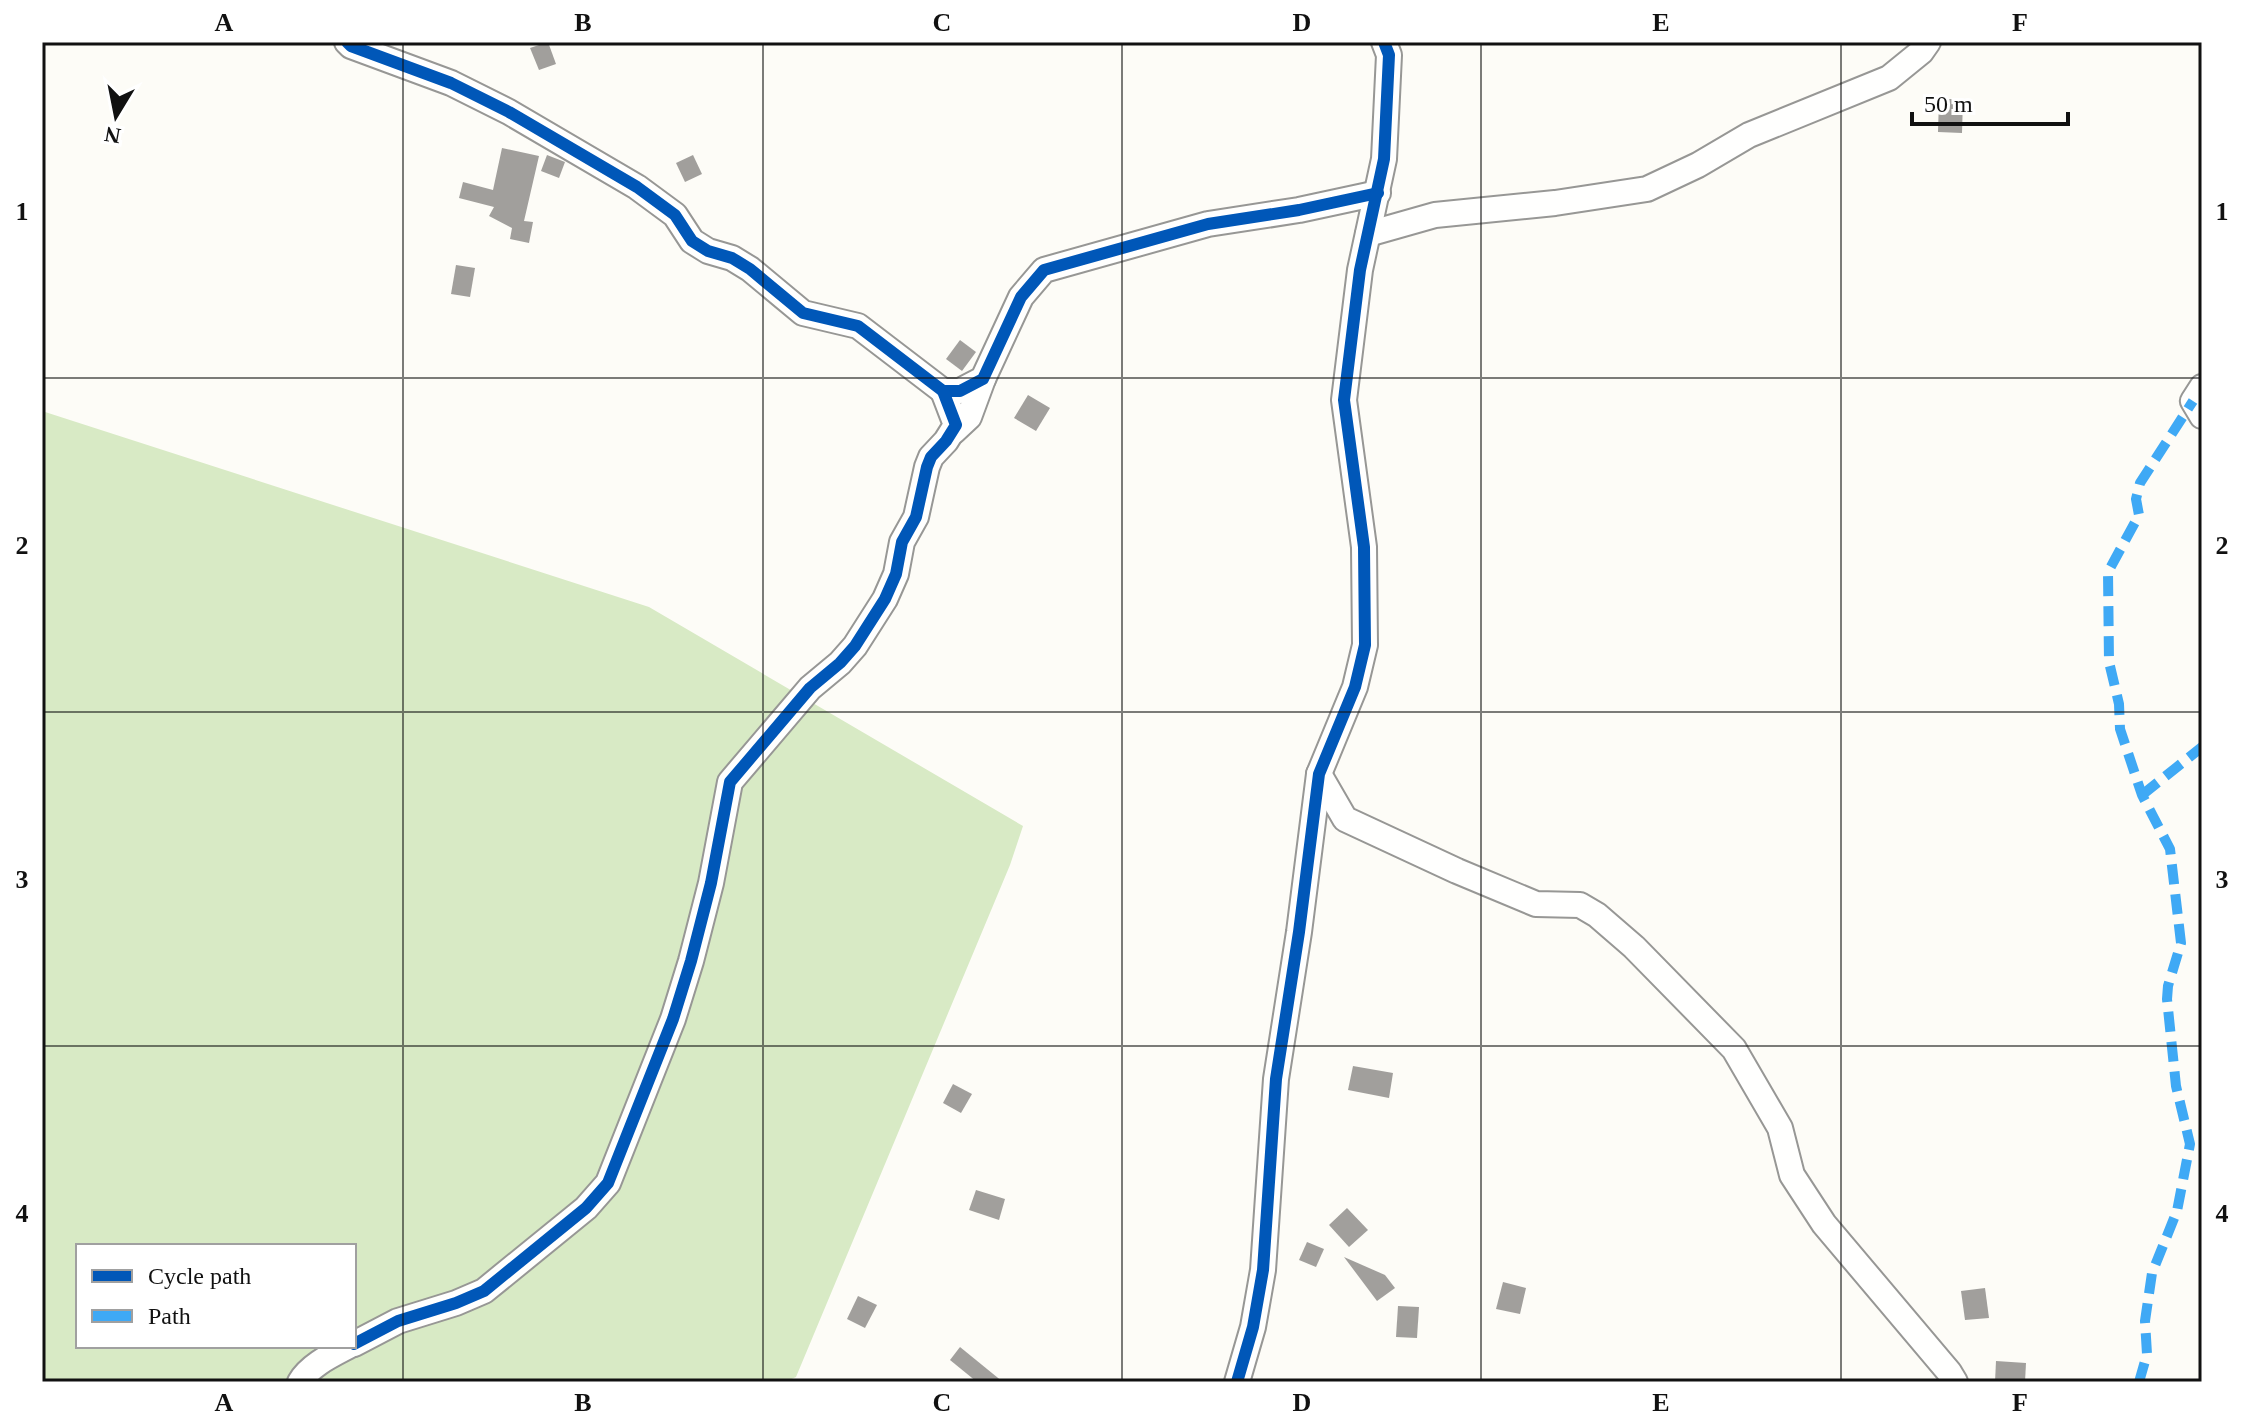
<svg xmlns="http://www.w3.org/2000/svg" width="2244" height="1424" font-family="Georgia,serif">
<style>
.forest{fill:#d8eac5;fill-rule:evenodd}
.building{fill:#a19f9c}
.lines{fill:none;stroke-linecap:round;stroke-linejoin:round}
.street-casing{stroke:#979795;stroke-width:28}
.street{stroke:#fffffe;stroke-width:24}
.quiet{stroke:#3fa9f5;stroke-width:10;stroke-dasharray:20 10;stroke-linecap:butt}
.cycleway-casing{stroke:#fff;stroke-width:17}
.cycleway{stroke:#0057b8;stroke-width:12}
.grid{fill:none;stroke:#111;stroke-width:2;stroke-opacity:0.55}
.neatline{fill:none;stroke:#111;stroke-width:3}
.grid-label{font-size:26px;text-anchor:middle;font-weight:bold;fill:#111}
</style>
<rect width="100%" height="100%" fill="#fdfcf7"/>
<path class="forest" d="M42,411L649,607L1023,826L1010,865L796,1377L785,1382H42ZM78,1246H354V1346H78Z"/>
<g class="building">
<path d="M548,42L556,64L539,70L530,48Z"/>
<path d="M1939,99H1963L1962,133L1938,132Z"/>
<path d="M502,148L539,156L524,221L533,222L529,243L510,239L512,228L489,216L494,207L459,198L463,182L493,190Z"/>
<path d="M547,155L565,162L559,178L541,171Z"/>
<path d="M693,155L702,174L685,182L676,163Z"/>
<path d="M456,265L475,268L470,297L451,294Z"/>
<path d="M960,340L976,352L962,371L946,359Z"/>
<path d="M1028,395L1050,408L1036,431L1014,418Z"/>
<path d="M1353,1066L1393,1073L1389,1098L1348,1090Z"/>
<path d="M953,1084L972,1094L961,1113L943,1103Z"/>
<path d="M976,1190L1005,1199L999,1220L969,1210Z"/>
<path d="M1347,1208L1368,1230L1349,1247L1329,1225Z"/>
<path d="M1307,1242L1324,1249L1316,1267L1299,1260Z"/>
<path d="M1344,1257L1385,1275L1395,1288L1377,1301Z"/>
<path d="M1503,1282L1526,1288L1520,1314L1496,1309Z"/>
<path d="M1985,1288L1989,1318L1965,1320L1961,1291Z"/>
<path d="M858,1296L877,1305L865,1328L847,1319Z"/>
<path d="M1398,1306L1419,1307L1417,1338L1396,1337Z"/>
<path d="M960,1347L1003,1382H977L950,1360Z"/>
<path d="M1996,1361L2026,1363L2025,1382H1995Z"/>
</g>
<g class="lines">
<g class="street-casing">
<g id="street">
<path d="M347,42L351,46L451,83L509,112L637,187L675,215L692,241L708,251L732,258L750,269L803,313L858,326L943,391H960L983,379L1021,297L1044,270L1208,224L1299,210L1378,193"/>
<path d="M1368,234L1435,215L1555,203L1647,189L1698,165L1749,135L1889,78L1921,52L1928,42"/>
<path d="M2202,387L2193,401L2202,416"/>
<path d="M954,431L969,417L983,379"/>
<path d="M1319,774L1345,819L1457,871L1536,904L1580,905L1597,915L1634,947L1734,1049L1780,1128L1792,1175L1824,1224L1949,1372L1955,1382"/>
<path d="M354,1344L398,1321L456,1303L484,1291L586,1208L608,1183L673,1019L691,961L711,883L730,782L810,688L840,663L855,646L885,599L896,574L902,542L916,517L927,467L931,457L946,441L956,425L943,391"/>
<path d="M300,1382C310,1365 332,1355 349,1346"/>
<path d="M1237,1382L1253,1327L1263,1270L1276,1079L1299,932L1319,774L1355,687L1365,645L1364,547L1344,400L1360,270L1384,159L1389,55L1384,42"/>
</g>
</g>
<use href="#street" class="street"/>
<g class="quiet">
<path d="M2142,795L2202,747"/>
<path d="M2139,1382L2147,1354L2145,1321L2152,1273L2177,1211L2190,1144L2176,1086L2167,999L2168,986L2181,943L2170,849L2142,795L2120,729L2119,704L2109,662L2108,572L2139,515L2136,499L2140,483L2193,401"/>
</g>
<g class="cycleway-casing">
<g id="cycleway">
<path d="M347,42L351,46L451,83L509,112L637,187L675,215L692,241L708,251L732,258L750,269L803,313L858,326L943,391H960L983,379L1021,297L1044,270L1208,224L1299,210L1378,193"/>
<path d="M354,1344L398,1321L456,1303L484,1291L586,1208L608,1183L673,1019L691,961L711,883L730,782L810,688L840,663L855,646L885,599L896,574L902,542L916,517L927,467L931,457L946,441L956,425L943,391"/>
<path d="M1237,1382L1253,1327L1263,1270L1276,1079L1299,932L1319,774L1355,687L1365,645L1364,547L1344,400L1360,270L1384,159L1389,55L1384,42"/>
</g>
</g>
<use href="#cycleway" class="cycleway"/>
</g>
<path class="grid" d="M403,42V1382M763,42V1382M1122,42V1382M1481,42V1382M1841,42V1382M42,378H2202M42,712H2202M42,1046H2202"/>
<rect width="2244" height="1424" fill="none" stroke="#ffffff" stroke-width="88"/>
<rect x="76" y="1244" width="280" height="104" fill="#ffffff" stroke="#a0a0a0" stroke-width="2"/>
<rect x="92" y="1270" width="40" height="12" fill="#0057b8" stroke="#a0a0a0" stroke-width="2"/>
<text x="148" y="1284" font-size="24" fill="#111111">Cycle path</text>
<rect x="92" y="1310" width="40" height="12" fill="#3fa9f5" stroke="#a0a0a0" stroke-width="2"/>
<text x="148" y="1324" font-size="24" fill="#111111">Path</text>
<g transform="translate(116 116) rotate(190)" stroke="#ffffff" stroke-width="6" paint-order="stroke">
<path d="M0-6L14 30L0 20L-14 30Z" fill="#111111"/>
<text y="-12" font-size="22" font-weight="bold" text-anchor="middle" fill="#111111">N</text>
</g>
<path d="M1912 112v12h156v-12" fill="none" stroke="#111111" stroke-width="4"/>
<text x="1924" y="112" font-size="24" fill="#111111" stroke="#ffffff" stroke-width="6" paint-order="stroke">50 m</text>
<rect x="44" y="44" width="2156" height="1336" class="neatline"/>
<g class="grid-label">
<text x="224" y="31">A</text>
<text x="583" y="31">B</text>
<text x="942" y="31">C</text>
<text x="1302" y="31">D</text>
<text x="1661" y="31">E</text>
<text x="2020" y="31">F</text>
<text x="22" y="220">1</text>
<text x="2222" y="220">1</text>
<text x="22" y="554">2</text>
<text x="2222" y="554">2</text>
<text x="22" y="888">3</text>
<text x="2222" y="888">3</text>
<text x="22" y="1222">4</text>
<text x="2222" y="1222">4</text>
<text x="224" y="1411">A</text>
<text x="583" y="1411">B</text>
<text x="942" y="1411">C</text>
<text x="1302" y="1411">D</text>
<text x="1661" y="1411">E</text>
<text x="2020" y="1411">F</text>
</g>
</svg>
